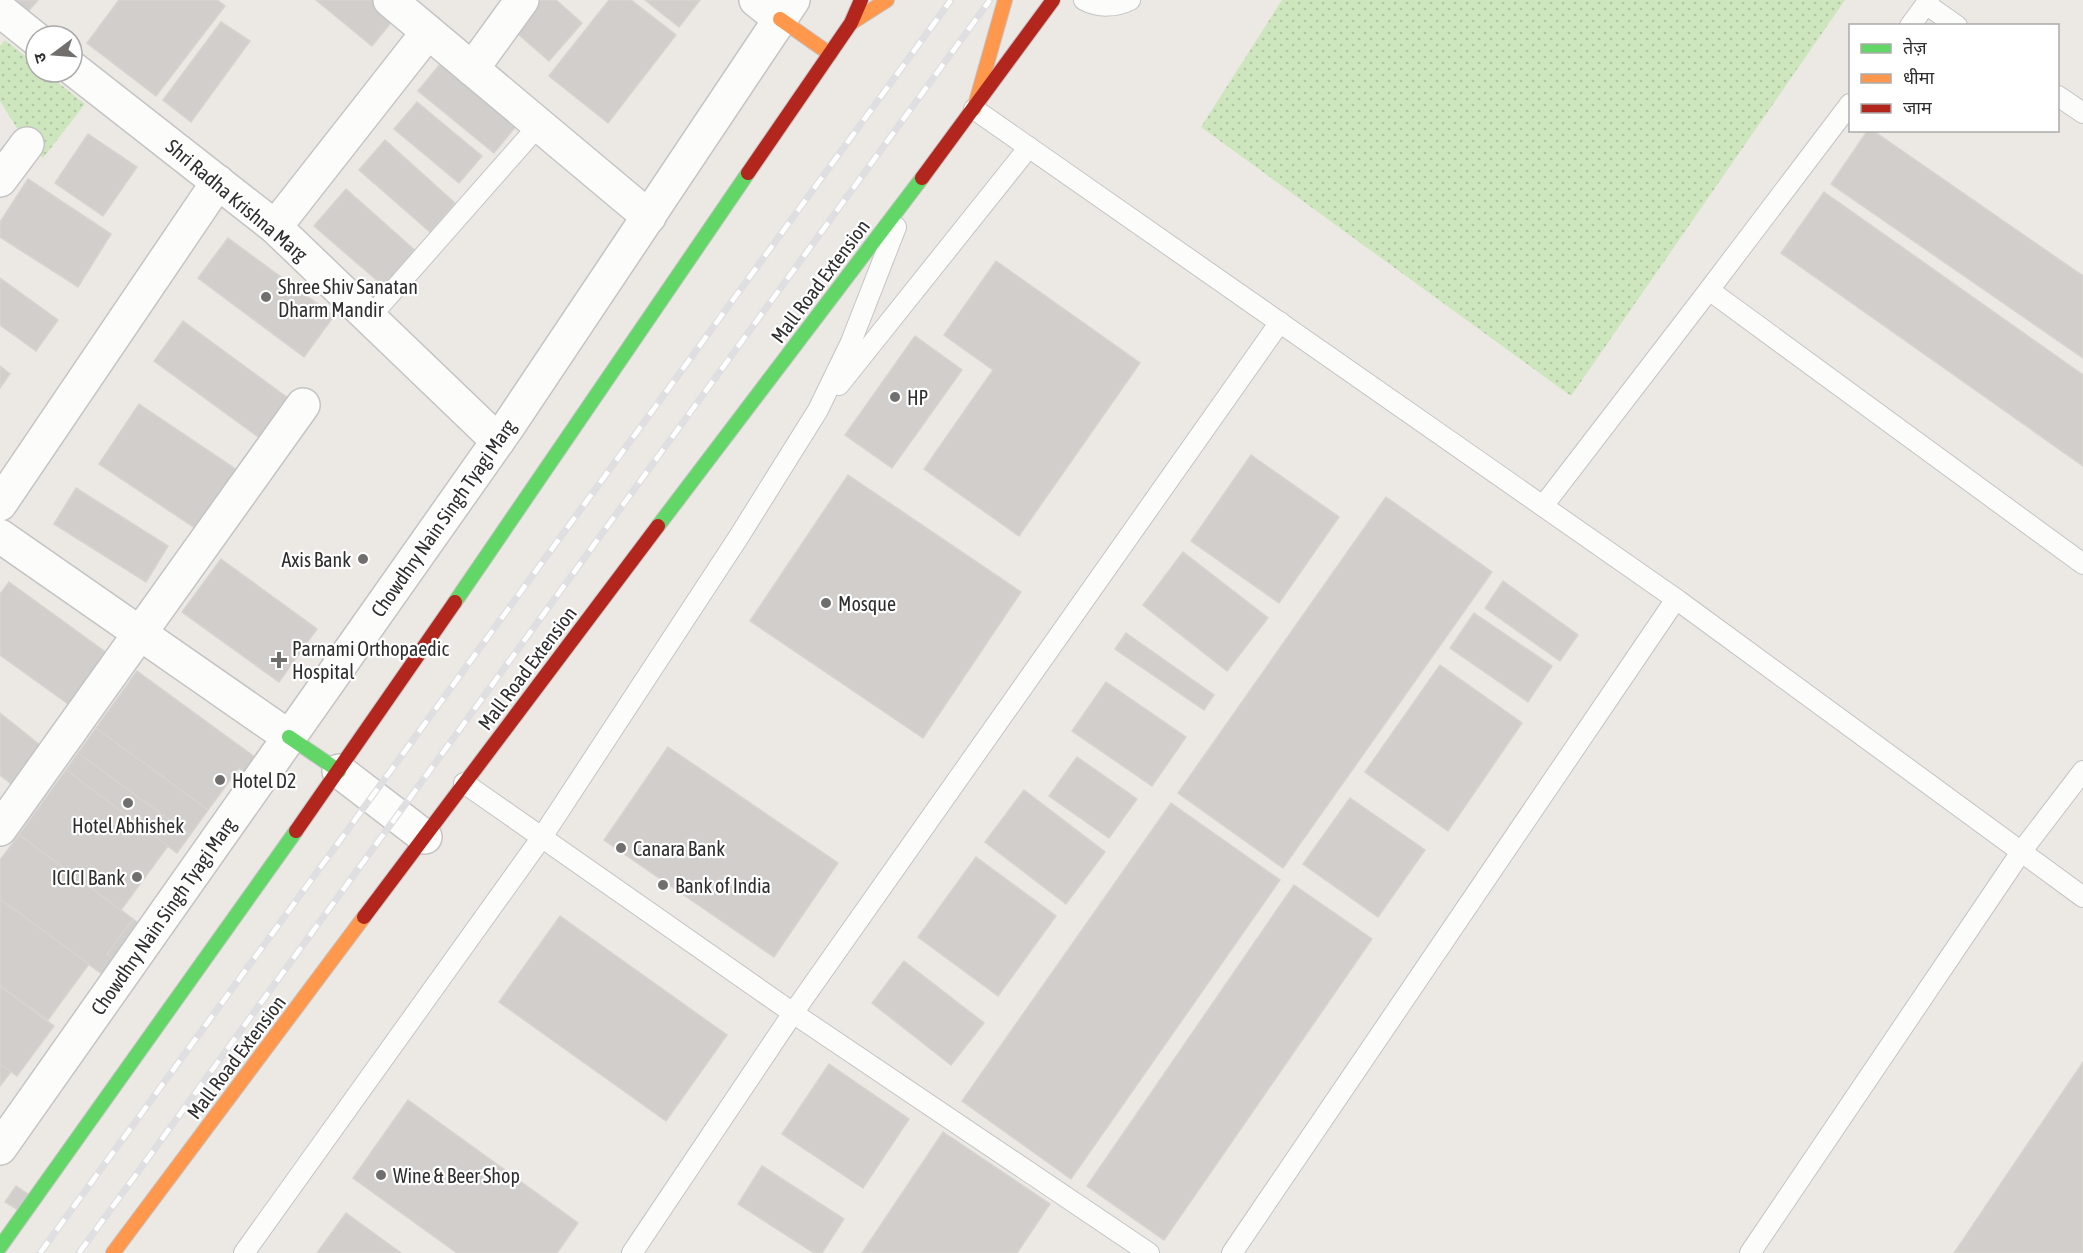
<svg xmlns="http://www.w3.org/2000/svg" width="2083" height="1253" font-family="'Asap Condensed','Noto Sans Devanagari',sans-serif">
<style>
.park{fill:url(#park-dots)}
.building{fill:#d1cecb;stroke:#d7d4d0;stroke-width:1.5}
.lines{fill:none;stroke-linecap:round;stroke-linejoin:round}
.lane-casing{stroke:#c5c4c5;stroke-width:22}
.street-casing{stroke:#c5c4c5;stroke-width:36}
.fast-casing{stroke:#c5c4c5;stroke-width:16}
.slow-casing{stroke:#c5c4c5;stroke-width:16}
.jam-casing{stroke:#c5c4c5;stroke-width:16}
.lane{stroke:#fcfcfb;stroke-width:20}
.street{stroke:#fcfcfb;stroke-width:33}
.fast{stroke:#63d668;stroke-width:14}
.slow{stroke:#ff974d;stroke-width:14}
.jam{stroke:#b3261e;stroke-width:14}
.rail-casing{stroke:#dfdfe1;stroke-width:7}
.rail{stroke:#fff;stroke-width:4.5;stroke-dasharray:14;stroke-linecap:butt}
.poi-dot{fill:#706f6e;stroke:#fff;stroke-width:2}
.labels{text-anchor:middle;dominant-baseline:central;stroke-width:4.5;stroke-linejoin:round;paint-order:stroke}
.street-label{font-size:20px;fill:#2e2e2e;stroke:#fff}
.poi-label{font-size:20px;fill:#2e2e2e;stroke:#fff;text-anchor:start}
</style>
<defs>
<pattern id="park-dots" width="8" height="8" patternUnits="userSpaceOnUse" patternTransform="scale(1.5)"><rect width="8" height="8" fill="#cee6be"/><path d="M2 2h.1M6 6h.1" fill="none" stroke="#b1c6a4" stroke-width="1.8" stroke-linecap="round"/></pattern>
</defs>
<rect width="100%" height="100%" fill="#ece8e4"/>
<g class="park">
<path d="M1282,0H1845L1571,396L1201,127Z"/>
<path d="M5,40L36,65V72H45L85,104L43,158L27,144L0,101V46Z"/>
</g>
<g class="building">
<path d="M9,0H38L26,14Z"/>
<path d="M119,0H217L225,6L156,96L87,43Z"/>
<path d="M316,0H381L398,14L372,46Z"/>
<path d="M534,0H556L582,23L549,61L510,27Z"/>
<path d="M609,0H631L676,35L608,123L549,76Z"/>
<path d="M645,0H700L679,27Z"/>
<path d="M221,22L250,41L191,122L163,100Z"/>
<path d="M440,64L516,126L494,153L418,91Z"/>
<path d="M417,102L482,156L459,183L394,129Z"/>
<path d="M1868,130H1872L2083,276V358L1831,184Z"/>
<path d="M88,134L137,167L103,216L55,183Z"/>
<path d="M385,140L455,203L430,232L359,170Z"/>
<path d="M28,179L111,234L78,287L0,237V222Z"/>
<path d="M346,189L418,253L387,289L314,226Z"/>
<path d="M1824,192L2083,375V466L1781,253Z"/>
<path d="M228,238L334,316L304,357L198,278Z"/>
<path d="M996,261L1140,363L1019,536L924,469L993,370L944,335Z"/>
<path d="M0,278L58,320L36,351L0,325Z"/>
<path d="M183,321L296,404L268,444L154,361Z"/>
<path d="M915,336L962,370L892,468L845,435Z"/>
<path d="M0,366L10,374L0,388Z"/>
<path d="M139,404L237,470L198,530L99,464Z"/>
<path d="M1251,455L1339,517L1279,603L1191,541Z"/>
<path d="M848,475L1021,592L923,738L750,621Z"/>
<path d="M76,488L168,546L146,582L54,524Z"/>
<path d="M1386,497L1492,572L1283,868L1178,793Z"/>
<path d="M1183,552L1268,618L1227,671L1143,605Z"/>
<path d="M221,559L317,629L279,682L182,612Z"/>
<path d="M1503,581L1578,635L1560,661L1485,608Z"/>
<path d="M9,582L115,659L78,711L0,655V594Z"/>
<path d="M1474,613L1552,666L1528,702L1450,648Z"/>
<path d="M1126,633L1214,695L1204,710L1115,649Z"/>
<path d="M1440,665L1522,723L1448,831L1365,772Z"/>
<path d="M137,671L256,758L245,773L239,768L208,810L96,728Z"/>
<path d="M1106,682L1186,737L1152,786L1072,731Z"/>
<path d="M0,713L45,749L15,787L0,775Z"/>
<path d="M96,728L208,810L190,835L78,753Z"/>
<path d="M668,747L838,863L774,957L604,840Z"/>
<path d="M78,753L190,835L177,853L66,770Z"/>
<path d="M1077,757L1137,799L1109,838L1049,796Z"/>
<path d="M66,770L168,846L121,910L19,835Z"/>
<path d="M1024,790L1105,852L1066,904L985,842Z"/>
<path d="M1350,798L1425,850L1378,917L1303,864Z"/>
<path d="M1171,803L1280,880L1071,1179L962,1101Z"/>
<path d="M19,835L133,919L107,954L117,961L106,977L0,899V860Z"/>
<path d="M976,857L1056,916L998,996L918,937Z"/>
<path d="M1294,885L1372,939L1164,1240L1087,1186Z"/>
<path d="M0,899L89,964L48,1020L0,986Z"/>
<path d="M560,916L727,1035L666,1121L499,1002Z"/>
<path d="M133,919L146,929L120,964L107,954Z"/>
<path d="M904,961L984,1023L951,1065L872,1003Z"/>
<path d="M0,986L54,1026L17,1076L0,1064Z"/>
<path d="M2083,1062V1253H1954Z"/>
<path d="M0,1064L11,1072L0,1086Z"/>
<path d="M829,1064L909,1119L863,1188L782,1134Z"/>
<path d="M408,1100L578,1223L557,1253H457L353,1178Z"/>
<path d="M943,1132L1050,1204L1017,1253H862Z"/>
<path d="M762,1166L844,1219L822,1253H814L738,1204Z"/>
<path d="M16,1186L31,1196L20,1211L5,1202Z"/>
<path d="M346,1213L401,1253H317Z"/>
</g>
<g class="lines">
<g class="lane-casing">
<g id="lane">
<path d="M1084,0C1099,8 1116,7 1130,0"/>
<path d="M1926,4L1957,26"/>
<path d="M1910,26L1929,0"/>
<path d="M2058,96L2083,113"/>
<path d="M1850,104L1709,290L2083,564"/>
<path d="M974,109L1676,599L2083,897"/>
<path d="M369,318L539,125"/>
<path d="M839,385L1029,147"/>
<path d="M1543,506L1709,290"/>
<path d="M464,783L793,1013L1149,1253"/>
<path d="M244,1253L542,837L738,538L818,410L851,342L896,227"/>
<path d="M632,1253L793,1013L1280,322"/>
<path d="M1232,1253L1676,599"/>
<path d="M1750,1253L2021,852L2083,771"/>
</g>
</g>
<g class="street-casing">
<g id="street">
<path d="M390,0L649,217"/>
<path d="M756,0L780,19"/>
<path d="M0,10L36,39"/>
<path d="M72,68L275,227L498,441"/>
<path d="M472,69L522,0"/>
<path d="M0,180L27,144"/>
<path d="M275,227L428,32"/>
<path d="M0,504L218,182"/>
<path d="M0,536L289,737"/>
<path d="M339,771L425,837"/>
<path d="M0,829L303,405"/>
<path d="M0,1148L507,428L793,0"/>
</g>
</g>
<g class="fast-casing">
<g id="fast">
<path d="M658,526L922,178"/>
<path d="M455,602L748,173"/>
<path d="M289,737L339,771"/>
<path d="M0,1247L296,831"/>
</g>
</g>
<g class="slow-casing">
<g id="slow">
<path d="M780,19L830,54"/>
<path d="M851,23L887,0"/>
<path d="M974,109L1005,0"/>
<path d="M113,1253L364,917"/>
</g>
</g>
<g class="jam-casing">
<g id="jam">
<path d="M748,173L851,23L861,0"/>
<path d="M922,178L1053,0"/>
<path d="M296,831L455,602"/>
<path d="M364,917L658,526"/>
</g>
</g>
<use href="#lane" class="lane"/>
<use href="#street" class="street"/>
<use href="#fast" class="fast"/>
<use href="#slow" class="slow"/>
<use href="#jam" class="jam"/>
<g class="rail-casing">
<g id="rail">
<path d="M40,1253L951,0"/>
<path d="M79,1253L990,0"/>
</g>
</g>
<use href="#rail" class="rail"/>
</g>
<g class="poi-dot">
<circle cx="266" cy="297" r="6"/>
<circle cx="895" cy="397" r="6"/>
<circle cx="363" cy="559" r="6"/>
<circle cx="826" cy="603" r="6"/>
<path d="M276 651h6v6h6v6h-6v6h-6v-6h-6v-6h6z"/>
<circle cx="220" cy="780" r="6"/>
<circle cx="128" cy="803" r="6"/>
<circle cx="621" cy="848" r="6"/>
<circle cx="137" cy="877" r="6"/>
<circle cx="663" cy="885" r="6"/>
<circle cx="381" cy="1175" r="6"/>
</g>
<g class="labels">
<g class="street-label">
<text transform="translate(237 200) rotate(40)">Shri Radha Krishna Marg</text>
<text transform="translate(820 281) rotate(-53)">Mall Road Extension</text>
<text transform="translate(443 518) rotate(-55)">Chowdhry Nain Singh Tyagi Marg</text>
<text transform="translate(527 668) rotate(-53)">Mall Road Extension</text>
<text transform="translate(163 916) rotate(-55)">Chowdhry Nain Singh Tyagi Marg</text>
<text transform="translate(236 1057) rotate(-53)">Mall Road Extension</text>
</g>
<g class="poi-label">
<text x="278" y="286">Shree Shiv Sanatan<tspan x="278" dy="23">Dharm Mandir</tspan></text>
<text x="907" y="397">HP</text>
<text x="351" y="559" text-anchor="end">Axis Bank</text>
<text x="838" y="603">Mosque</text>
<text x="292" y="648">Parnami Orthopaedic<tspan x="292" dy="23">Hospital</tspan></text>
<text x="232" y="780">Hotel D2</text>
<text x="128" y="825" text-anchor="middle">Hotel Abhishek</text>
<text x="633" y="848">Canara Bank</text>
<text x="125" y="877" text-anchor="end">ICICI Bank</text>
<text x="675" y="885">Bank of India</text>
<text x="393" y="1175">Wine &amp; Beer Shop</text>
</g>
</g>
<rect x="1849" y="24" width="210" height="108" fill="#ffffff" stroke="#ababab" stroke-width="1.5"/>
<rect x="1861" y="44" width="30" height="9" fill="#63d668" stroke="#ababab" stroke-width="1.5"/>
<text x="1903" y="54" font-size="18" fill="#2e2e2e">तेज़</text>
<rect x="1861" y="74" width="30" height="9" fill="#ff974d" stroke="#ababab" stroke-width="1.5"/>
<text x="1903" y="84" font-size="18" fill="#2e2e2e">धीमा</text>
<rect x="1861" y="104" width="30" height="9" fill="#b3261e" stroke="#ababab" stroke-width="1.5"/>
<text x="1903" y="114" font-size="18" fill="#2e2e2e">जाम</text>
<g transform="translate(54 54) rotate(254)"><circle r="28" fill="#ffffff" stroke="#ababab" stroke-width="1.5"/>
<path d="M0-4.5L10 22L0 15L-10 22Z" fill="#706f6e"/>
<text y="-9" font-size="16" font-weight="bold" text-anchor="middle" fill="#2e2e2e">उ</text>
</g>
</svg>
